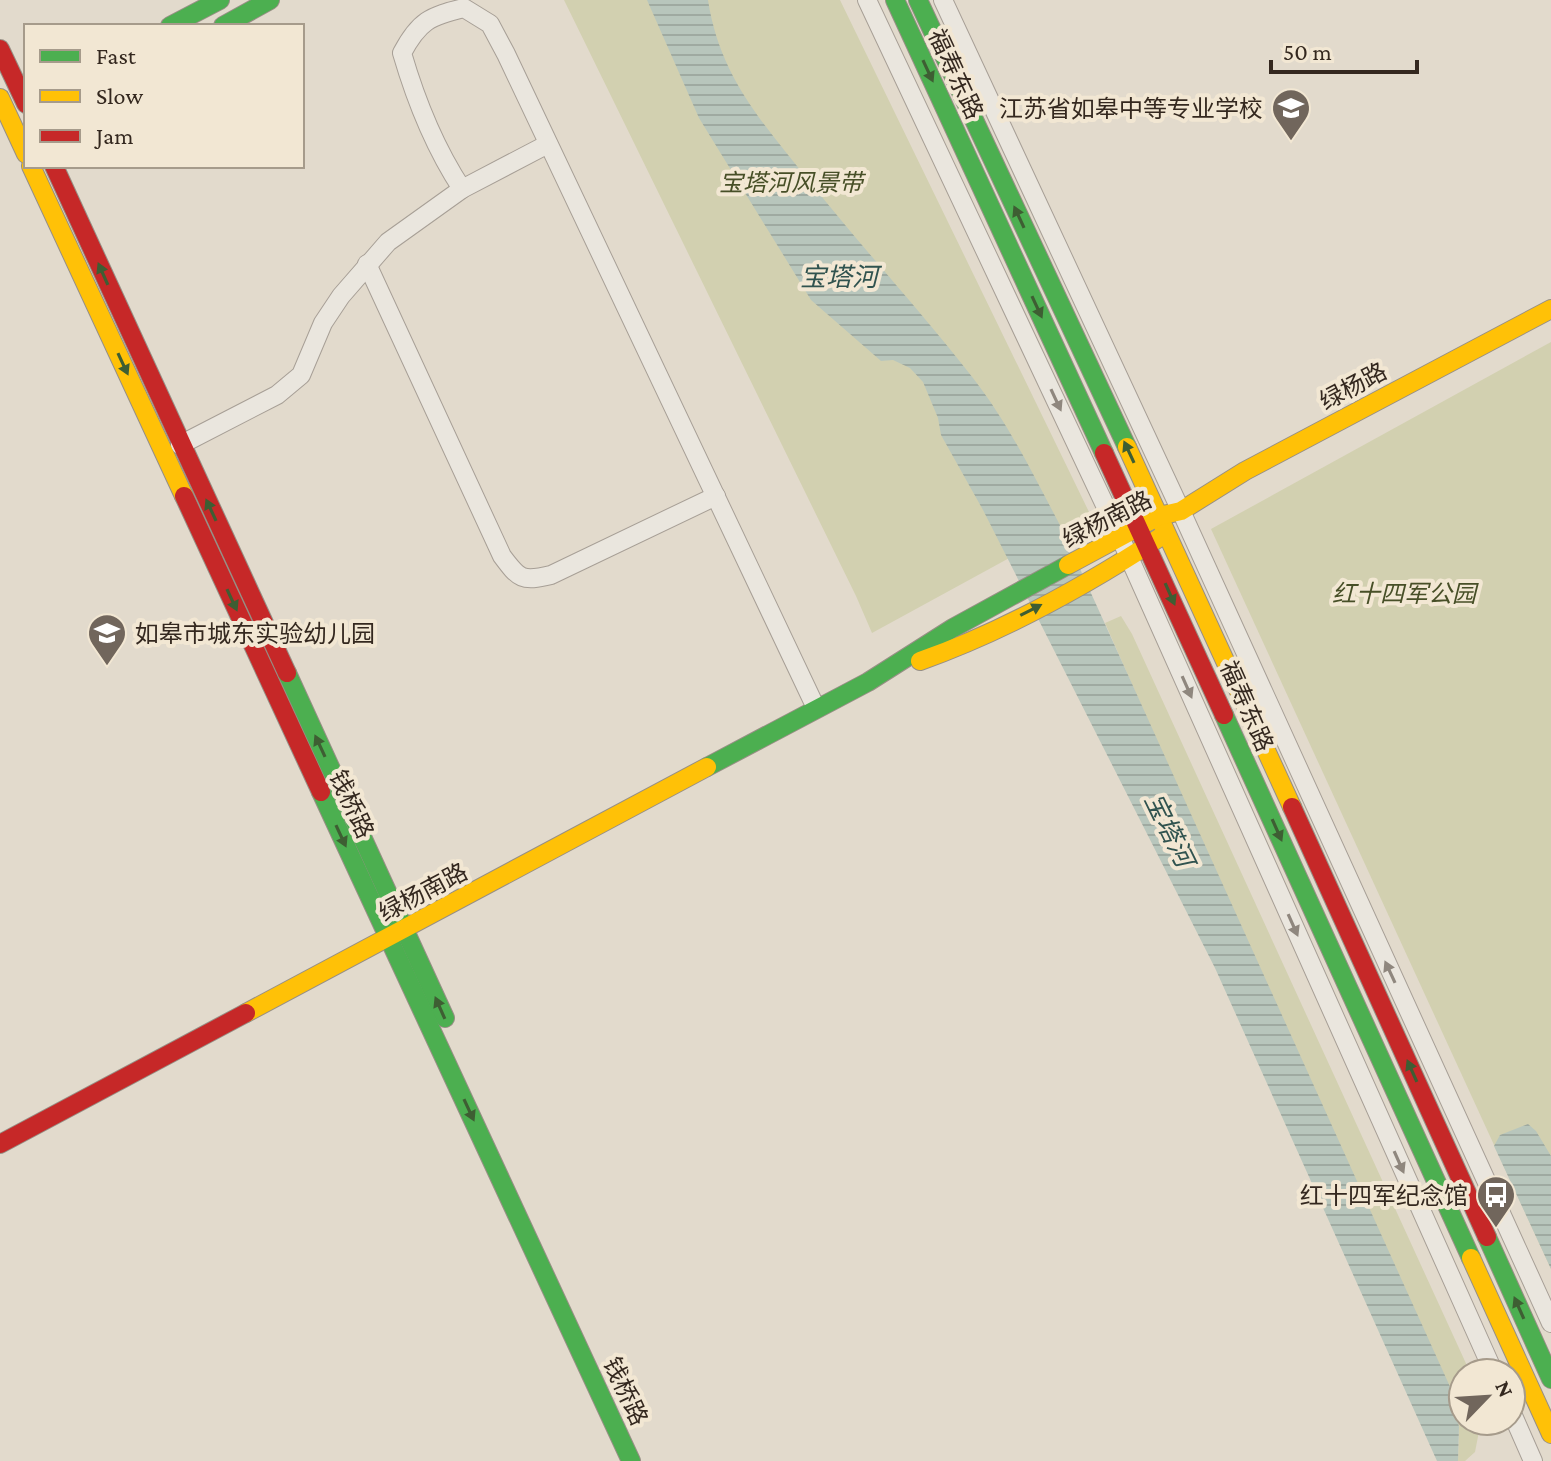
<svg xmlns="http://www.w3.org/2000/svg" width="1551" height="1461" font-family="'Crimson Pro','Noto Sans SC',serif">
<style>
.green{fill:#d2d0b0}
.water{fill:url(#water-rules)}
.lines{fill:none;stroke-linecap:round;stroke-linejoin:round}
.street-casing{stroke:#a79f96;stroke-width:20}
.fast-casing{stroke:#978f85;stroke-width:20}
.slow-casing{stroke:#978f85;stroke-width:20}
.jam-casing{stroke:#978f85;stroke-width:20}
.street{stroke:#eae6de;stroke-width:18}
.fast{stroke:#4caf50;stroke-width:18}
.slow{stroke:#ffc107;stroke-width:18}
.jam{stroke:#c62828;stroke-width:18}
.oneway{fill:#3e5e33}
.oneway2{fill:#8f877e}
.labels{text-anchor:middle;dominant-baseline:central;stroke-width:8;stroke-linejoin:round;paint-order:stroke}
.street-label{font-size:24px;fill:#34281f;stroke:#f2e7d3}
.poi-label{font-size:24px;fill:#34281f;stroke:#f2e7d3;text-anchor:end}
.park-label{font-size:24px;font-style:italic;fill:#474f27;stroke:#f2e7d3}
.water-label{font-size:26px;font-style:italic;fill:#30534f;stroke:#f2e7d3}
</style>
<defs>
<pattern id="water-rules" width="6" height="5" patternUnits="userSpaceOnUse" patternTransform="scale(2)"><rect width="6" height="5" fill="#b8c6bc"/><path d="M0 2.5h6" fill="none" stroke="#9faaa1"/></pattern>
</defs>
<rect width="100%" height="100%" fill="#e2dacc"/>
<g class="green">
<path d="M564,0H840L1090,514L872,633L856,596Z"/>
<path d="M1551,342V1269L1211,529Z"/>
<path d="M1121,616L1132,634L1469,1370L1470,1373H1463V1421H1481L1475,1452L1465,1461H1458L1459,1427L1105,623Z"/>
</g>
<g class="water">
<path d="M647,0H708C720,78 763,123 810,182C863,249 921,311 973,378C1009,424 1035,478 1062,529L1452,1391L1459,1427L1458,1461H1437L1215,968L983,510L941,435L938,418L923,382L910,368L893,360L881,361L811,300L699,118Z"/>
<path d="M1528,1124L1536,1131L1551,1156V1269L1494,1146L1500,1135Z"/>
</g>
<g class="lines">
<g class="street-casing">
<g id="street">
<path d="M867,0L1120,537L1494,1373"/>
<path d="M943,0L1181,511L1551,1323"/>
<path d="M462,189C435,148 416,101 402,53C419,21 430,16 464,8L490,24L506,54L816,708"/>
<path d="M367,264L502,556C519,579 522,582 551,575L716,496"/>
<path d="M180,445L277,395L301,375L323,323L341,296L388,242L462,189L548,144"/>
<path d="M1511,1411L1533,1461"/>
</g>
</g>
<g class="fast-casing">
<g id="fast">
<path d="M895,0L1104,453"/>
<path d="M918,0L1127,447"/>
<path d="M170,26L220,0"/>
<path d="M223,26L270,0"/>
<path d="M287,673L445,1018"/>
<path d="M1224,715L1471,1258"/>
<path d="M707,767L868,682L953,628L1068,565"/>
<path d="M321,792L631,1461"/>
<path d="M1487,1237L1551,1379"/>
</g>
</g>
<g class="slow-casing">
<g id="slow">
<path d="M0,98L26,154"/>
<path d="M31,166L184,496"/>
<path d="M1127,447L1292,807"/>
<path d="M1068,565L1159,516L1181,511L1245,471L1551,309"/>
<path d="M920,661C1005,631 1087,585 1162,536"/>
<path d="M246,1013L707,767"/>
<path d="M1471,1258L1551,1434"/>
</g>
</g>
<g class="jam-casing">
<g id="jam">
<path d="M0,49L26,104"/>
<path d="M54,166L287,673"/>
<path d="M1104,453L1224,715"/>
<path d="M184,496L321,792"/>
<path d="M1292,807L1487,1237"/>
<path d="M0,1144L246,1013"/>
</g>
</g>
<use href="#street" class="street"/>
<use href="#fast" class="fast"/>
<use href="#slow" class="slow"/>
<use href="#jam" class="jam"/>
</g>
<defs><path id="oneway-solid" d="M-6-.8H1V-3.2L6.5 0L1 3.2V.8H-6Z" transform="scale(2)"/></defs>
<g class="oneway">
<use href="#oneway-solid" transform="translate(928 71) rotate(65)"/>
<use href="#oneway-solid" transform="translate(1019 217) rotate(-115)"/>
<use href="#oneway-solid" transform="translate(103 274) rotate(-114)"/>
<use href="#oneway-solid" transform="translate(1037 307) rotate(65)"/>
<use href="#oneway-solid" transform="translate(123 364) rotate(65)"/>
<use href="#oneway-solid" transform="translate(1129 452) rotate(-115)"/>
<use href="#oneway-solid" transform="translate(211 510) rotate(-115)"/>
<use href="#oneway-solid" transform="translate(1170 594) rotate(66)"/>
<use href="#oneway-solid" transform="translate(232 600) rotate(65)"/>
<use href="#oneway-solid" transform="translate(1031 610) rotate(-27)"/>
<use href="#oneway-solid" transform="translate(320 746) rotate(-115)"/>
<use href="#oneway-solid" transform="translate(1277 830) rotate(66)"/>
<use href="#oneway-solid" transform="translate(341 836) rotate(65)"/>
<use href="#oneway-solid" transform="translate(440 1008) rotate(-114)"/>
<use href="#oneway-solid" transform="translate(1412 1071) rotate(-114)"/>
<use href="#oneway-solid" transform="translate(469 1110) rotate(65)"/>
<use href="#oneway-solid" transform="translate(1519 1308) rotate(-114)"/>
</g>
<g class="oneway2">
<use href="#oneway-solid" transform="translate(1056 400) rotate(65)"/>
<use href="#oneway-solid" transform="translate(1187 687) rotate(66)"/>
<use href="#oneway-solid" transform="translate(1293 925) rotate(66)"/>
<use href="#oneway-solid" transform="translate(1390 972) rotate(-115)"/>
<use href="#oneway-solid" transform="translate(1399 1162) rotate(66)"/>
</g>
<defs>
<g id="school-pin" transform="scale(2)"><path d="M0 17L-7.5 6A9.5 9.5 0 1 1 7.5 6Z" fill="#71665c" stroke="#f2e7d3"/><path d="M0-5L7-2L0 1L-7-2ZM-4 1L0 2.5L4 1V4Q0 6-4 4Z" fill="#fff"/></g>
<g id="bus-pin" transform="scale(2)"><path d="M0 17L-7.5 6A9.5 9.5 0 1 1 7.5 6Z" fill="#71665c" stroke="#f2e7d3"/><path d="M-5-6H5V4H4V6H2V4H-2V6H-4V4H-5ZM-3.5-4V0h7V-4ZM-3.5 1.2v1.5H-2V1.2ZM2 1.2v1.5H3.5V1.2Z" fill="#fff"/></g>
</defs>
<g fill-rule="evenodd">
<use href="#school-pin" x="1291" y="108"/>
<use href="#school-pin" x="107" y="633"/>
<use href="#bus-pin" x="1496" y="1195"/>
</g>
<g class="labels">
<g class="street-label">
<text transform="translate(956 74) rotate(65)">福寿东路</text>
<text transform="translate(1353 386) rotate(-28)">绿杨路</text>
<text transform="translate(1107 519) rotate(-27)">绿杨南路</text>
<text transform="translate(1247 706) rotate(66)">福寿东路</text>
<text transform="translate(352 804) rotate(65)">钱桥路</text>
<text transform="translate(423 892) rotate(-28)">绿杨南路</text>
<text transform="translate(626 1391) rotate(65)">钱桥路</text>
</g>
<g class="poi-label">
<text x="1263" y="108">江苏省如皋中等专业学校</text>
<text x="135" y="633" text-anchor="start">如皋市城东实验幼儿园</text>
<text x="1468" y="1195">红十四军纪念馆</text>
</g>
<g class="park-label">
<text x="791" y="182">宝塔河风景带</text>
<text x="1404" y="593">红十四军公园</text>
</g>
<g class="water-label">
<text x="839" y="277">宝塔河</text>
<text transform="translate(1169 830) rotate(64)">宝塔河</text>
</g>
</g>
<rect x="24" y="24" width="280" height="144" fill="#f2e7d3" stroke="#a69b8b" stroke-width="2"/>
<rect x="40" y="50" width="40" height="12" fill="#4caf50" stroke="#a69b8b" stroke-width="2"/>
<text x="96" y="64" font-size="24" fill="#34281f">Fast</text>
<rect x="40" y="90" width="40" height="12" fill="#ffc107" stroke="#a69b8b" stroke-width="2"/>
<text x="96" y="104" font-size="24" fill="#34281f">Slow</text>
<rect x="40" y="130" width="40" height="12" fill="#c62828" stroke="#a69b8b" stroke-width="2"/>
<text x="96" y="144" font-size="24" fill="#34281f">Jam</text>
<g transform="translate(1487 1397) rotate(65)"><circle r="38" fill="#f2e7d3" stroke="#a69b8b" stroke-width="2"/>
<path d="M0-6L14 30L0 20L-14 30Z" fill="#71665c"/>
<text y="-12" font-size="22" font-weight="bold" text-anchor="middle" fill="#34281f">N</text>
</g>
<path d="M1271 60v12h146v-12" fill="none" stroke="#34281f" stroke-width="4"/>
<text x="1283" y="60" font-size="24" fill="#34281f" stroke="#f2e7d3" stroke-width="6" paint-order="stroke">50 m</text>
</svg>
